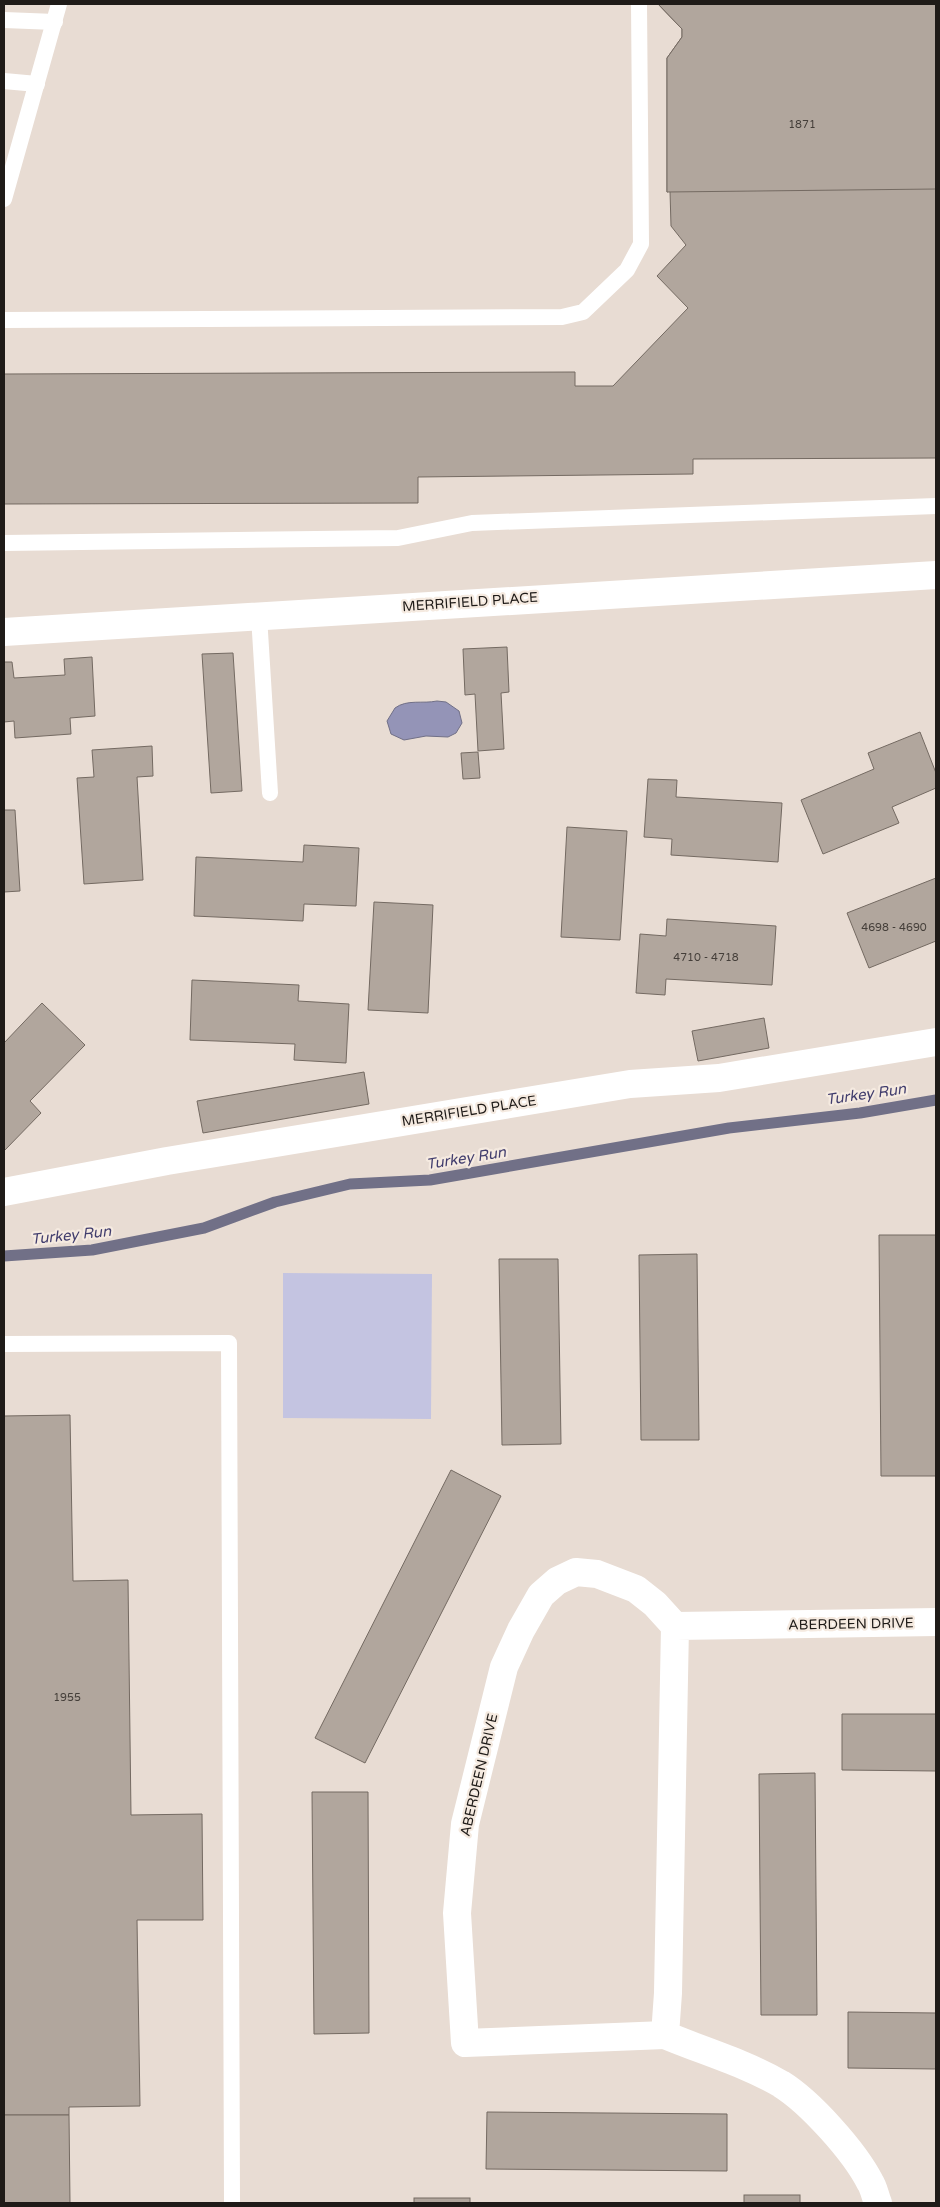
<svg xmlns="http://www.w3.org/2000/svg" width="940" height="2207" font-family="'Varela Round',sans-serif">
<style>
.green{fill:#c4c4e1}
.water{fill:#9494b7;stroke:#717087}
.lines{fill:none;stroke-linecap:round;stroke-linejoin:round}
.stream{stroke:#717087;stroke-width:11}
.building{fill:#b1a69d;stroke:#746a62}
.lane{stroke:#fff;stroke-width:16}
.street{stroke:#fff;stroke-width:28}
.labels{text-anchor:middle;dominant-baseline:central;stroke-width:4.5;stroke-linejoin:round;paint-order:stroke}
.number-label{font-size:11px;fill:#443e39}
.street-label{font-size:14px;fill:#1f1b18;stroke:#f5eae0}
.water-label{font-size:15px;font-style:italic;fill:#413d6d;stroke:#f5eae0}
</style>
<rect width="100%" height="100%" fill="#e8dcd3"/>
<path class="green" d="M283,1273L432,1274L431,1419L283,1418Z"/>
<path class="water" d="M437,701L446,702L459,711L462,723L456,733L448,737L426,736L404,740L391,734L387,721L395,708C407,699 423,704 437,701Z"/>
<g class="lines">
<path class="stream" d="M4,1256L92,1250L204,1228L275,1202L350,1184L430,1180L729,1128L860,1113L936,1100"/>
</g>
<g class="building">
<path d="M658,4H936V458L693,459V474L418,477V503L4,504V374L575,372V386H613L688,308L657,276L686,245L671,226L670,191L667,192V58L682,37V29Z"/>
<path d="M658,4H936V189L667,192V58L682,37V29Z"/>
<path d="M507,647L509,692L501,693L504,749L478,751L475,694L465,695L463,649Z"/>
<path d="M233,653L242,791L211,793L202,654Z"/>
<path d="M92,657L95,716L70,718L71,734L15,738L14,721L4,722V662H12L14,678L65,675L64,659Z"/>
<path d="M920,732L936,773V788L892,807L899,823L823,854L801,800L874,769L868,753Z"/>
<path d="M152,746L153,776L137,777L143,880L84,884L77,778L94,777L92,750Z"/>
<path d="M478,752L480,778L463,779L461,753Z"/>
<path d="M648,779L677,780L676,797L782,803L778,862L671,855L672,839L644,837Z"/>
<path d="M4,810H15L20,891L4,892Z"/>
<path d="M567,827L627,831L620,940L561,937Z"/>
<path d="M304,845L359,848L356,906L304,904L303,921L194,916L196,857L303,862Z"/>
<path d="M936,878V941L869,968L847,913Z"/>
<path d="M374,902L433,905L428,1013L368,1010Z"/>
<path d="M667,919L776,926L772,985L666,979L665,995L636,993L640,934L666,936Z"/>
<path d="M192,980L299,985L298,1001L349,1004L346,1063L294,1060L295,1044L190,1040Z"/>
<path d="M42,1003L85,1045L30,1101L41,1113L4,1151V1043Z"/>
<path d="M764,1018L769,1048L698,1061L692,1031Z"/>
<path d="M364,1072L369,1104L203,1133L197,1101Z"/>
<path d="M879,1235H936V1476H881Z"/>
<path d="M697,1254L699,1440H641L639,1255Z"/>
<path d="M499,1259H558L561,1444L502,1445Z"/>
<path d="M70,1415L73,1581L128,1580L131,1815L202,1814L203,1920H137L140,2106L69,2107V2115H4V1416Z"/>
<path d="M451,1470L501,1496L365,1763L315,1738Z"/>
<path d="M842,1714H936V1771L842,1770Z"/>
<path d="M815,1773L817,2015H761L759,1774Z"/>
<path d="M312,1792H368L369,2033L314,2034Z"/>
<path d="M848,2012L936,2013V2069L848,2068Z"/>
<path d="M487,2112L727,2114V2171L486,2169Z"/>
<path d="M4,2115H69L70,2203H4Z"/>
<rect x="744" y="2195" width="56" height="8"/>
<rect x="414" y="2198" width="56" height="5"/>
</g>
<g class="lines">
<g class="lane">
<path d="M4,20L55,22"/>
<path d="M4,81L37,84"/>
<path d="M4,199L59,4"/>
<path d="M4,320L562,317L583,312L627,270L641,244L639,4"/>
<path d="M4,543L398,538L472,523L936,506"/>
<path d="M259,616L270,793"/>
<path d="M4,1344L229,1343L232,2203"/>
</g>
<g class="street">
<path d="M4,632L936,575"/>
<path d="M4,1192L167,1161L630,1084L719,1078L936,1042"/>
<path d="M665,2035L465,2043L457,1913L465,1824L504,1667L521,1630L541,1595L557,1581L576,1572L597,1574L636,1589L655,1604L675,1626"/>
<path d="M878,2203C875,2196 874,2188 870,2182C854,2151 810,2102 781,2084C745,2063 703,2051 665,2035L668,1993L675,1626L936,1622"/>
</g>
</g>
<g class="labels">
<g class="number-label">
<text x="802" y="124">1871</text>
<text x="894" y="927">4698 - 4690</text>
<text x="706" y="957">4710 - 4718</text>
<text x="67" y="1697">1955</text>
</g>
<g class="street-label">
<text transform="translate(470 602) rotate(-4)">MERRIFIELD PLACE</text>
<text transform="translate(469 1111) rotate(-9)">MERRIFIELD PLACE</text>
<text transform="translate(851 1624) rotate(-1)">ABERDEEN DRIVE</text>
<text transform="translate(479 1775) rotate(-77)">ABERDEEN DRIVE</text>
</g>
<g class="water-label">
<text transform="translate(866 1094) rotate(-8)">Turkey Run</text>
<text transform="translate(466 1158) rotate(-9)">Turkey Run</text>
<text transform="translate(71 1235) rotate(-6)">Turkey Run</text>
</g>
</g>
<rect width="940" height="2207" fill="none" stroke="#1f1b18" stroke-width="10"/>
</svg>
